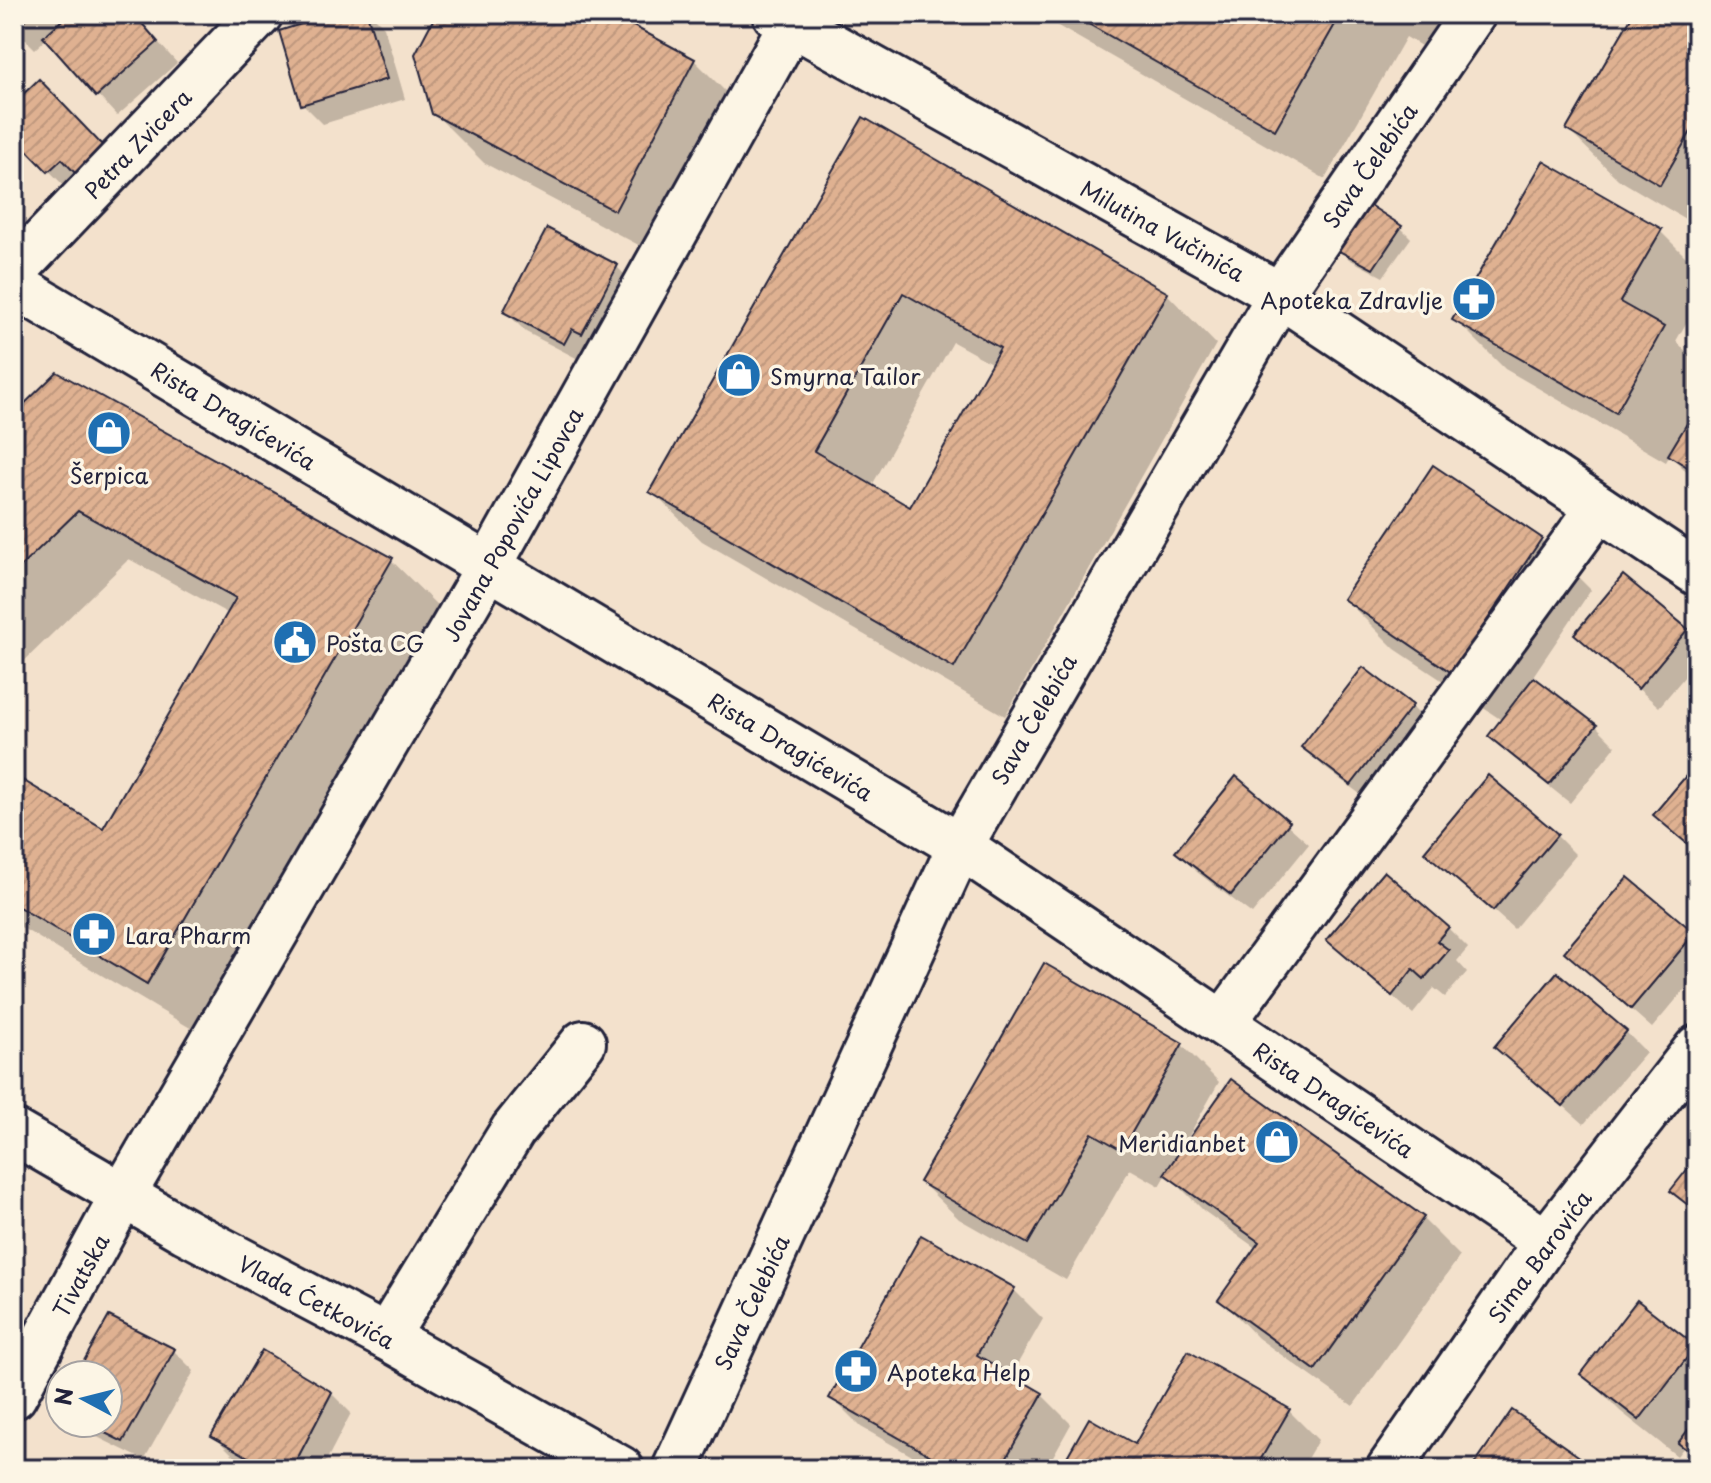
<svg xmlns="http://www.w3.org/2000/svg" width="1711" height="1483" font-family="'Playpen Sans',sans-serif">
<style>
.shadow{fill:#0003;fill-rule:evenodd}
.building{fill:url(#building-hatch);stroke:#22223b;stroke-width:2;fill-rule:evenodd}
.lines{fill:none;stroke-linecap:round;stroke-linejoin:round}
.minor-casing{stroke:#22223b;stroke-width:50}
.minor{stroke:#fcf5e5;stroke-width:44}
.labels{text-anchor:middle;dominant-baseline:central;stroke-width:7;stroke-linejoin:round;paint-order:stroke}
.street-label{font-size:22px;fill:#22223b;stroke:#fcf5e5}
.poi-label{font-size:22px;fill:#22223b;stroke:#fcf5e5;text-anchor:start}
</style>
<defs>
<pattern id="building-hatch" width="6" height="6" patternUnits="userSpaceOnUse" patternTransform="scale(2)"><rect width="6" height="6" fill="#dfb191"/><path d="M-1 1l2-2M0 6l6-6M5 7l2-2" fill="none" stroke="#bf987e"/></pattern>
</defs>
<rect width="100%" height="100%" fill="#f3e1cc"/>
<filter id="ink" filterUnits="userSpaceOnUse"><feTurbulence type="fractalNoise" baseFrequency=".0125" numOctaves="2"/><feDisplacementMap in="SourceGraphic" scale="16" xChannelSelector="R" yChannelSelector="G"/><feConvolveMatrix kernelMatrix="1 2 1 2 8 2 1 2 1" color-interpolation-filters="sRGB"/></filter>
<g filter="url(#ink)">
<g class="shadow">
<path d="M14,14H133L177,63L117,116L46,39L35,49L14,28Z"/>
<path d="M340,14H371L384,27L405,99L323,124L303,104Z"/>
<path d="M439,14H607L694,60L744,110L665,259L484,163L434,113Z"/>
<path d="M1037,14H1455L1433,53L1406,37L1325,179Z"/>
<path d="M1635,14H1697V226L1618,179L1568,130Z"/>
<path d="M58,101L122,167L69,191L17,138L14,141V104Z"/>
<path d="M864,120L1167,294L1216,344L1005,716L702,541L652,492ZM953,342L993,364L911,510L871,487Z"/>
<path d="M1368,207L1401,228L1411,238L1383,277L1349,259L1340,249Z"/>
<path d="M547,231L617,267L637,287L584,362L526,332L506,312Z"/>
<path d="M1660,231L1697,268V304L1676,341L1697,363V482L1670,455L1666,462L1505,369L1455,319Z"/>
<path d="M14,417L391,560L441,609L197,1032L14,923V777L104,831L229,614L129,559L14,671Z"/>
<path d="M1433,467L1541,540L1591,590L1527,685L1529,687L1535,680L1596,726L1616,746L1570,803L1511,756L1491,736L1503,721L1395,649L1345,599Z"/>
<path d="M1624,578L1697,641V662L1659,707L1576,634Z"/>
<path d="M1411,706L1431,726L1372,803L1324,767L1304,747Z"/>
<path d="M1697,766V854L1656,815Z"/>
<path d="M1236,779L1309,844L1252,914L1197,872L1177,852Z"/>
<path d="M1556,835L1576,855L1514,929L1427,852Z"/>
<path d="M1628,879L1697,938V975L1652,1028L1566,952Z"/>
<path d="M1448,928L1468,948L1457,961L1467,972L1445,997L1434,988L1413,1014L1328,940Z"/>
<path d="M1626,1032L1646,1052L1584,1124L1497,1047Z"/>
<path d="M1182,1045L1219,1082L1182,1148L1184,1149L1232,1082L1423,1219L1460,1256L1353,1406L1258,1338L1221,1300L1257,1249L1204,1211L1167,1174L1160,1186L1130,1169L1066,1280L959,1219L921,1182Z"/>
<path d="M1014,1290L1043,1319L1010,1377L1042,1395L1071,1424L1046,1469H935L861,1427L832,1398Z"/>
<path d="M1637,1303L1697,1350V1459L1684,1447L1677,1456L1620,1411L1583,1374Z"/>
<path d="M174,1351L194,1371L144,1460L79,1428L74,1423H108V1375H78Z"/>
<path d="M331,1393L351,1413L322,1469H257L233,1455L213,1435Z"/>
<path d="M1288,1410L1318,1440L1301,1469H1062L1136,1447Z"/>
</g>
<g class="building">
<path d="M14,14H32L14,30Z"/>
<path d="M69,14H134L158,42L96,97L43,37Z"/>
<path d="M333,14H367L387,79L301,105L279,31Z"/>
<path d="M436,14H611L695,59L615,211L432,114L415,54Z"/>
<path d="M1071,14H1341L1275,130Z"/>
<path d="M1633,14H1697V121L1660,185L1566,130Z"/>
<path d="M39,79L103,146L75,173L62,159L48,172L14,137V103Z"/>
<path d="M863,117L1168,293L954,668L649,492ZM903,293L1000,348L910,507L814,451Z"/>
<path d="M1543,161L1662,229L1620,302L1664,327L1616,413L1452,320Z"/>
<path d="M1368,204L1402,226L1373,269L1337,250Z"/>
<path d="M547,228L618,265L582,334L572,329L564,344L503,312Z"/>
<path d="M57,372L393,558L147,984L14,904V775L103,828L236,598L78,511L14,573V414Z"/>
<path d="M1697,407V473L1668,455Z"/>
<path d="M1433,465L1542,538L1452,673L1343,599Z"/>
<path d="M1623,575L1688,629L1638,689L1574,634Z"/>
<path d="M1363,667L1413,705L1351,785L1301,747Z"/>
<path d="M1534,677L1597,725L1549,785L1488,736Z"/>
<path d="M1697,763V852L1653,815Z"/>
<path d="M1488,775L1558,834L1493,911L1424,852Z"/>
<path d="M1236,776L1290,822L1231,895L1175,852Z"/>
<path d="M1384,871L1449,927L1437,941L1449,950L1424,979L1413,969L1392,996L1326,940Z"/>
<path d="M1628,877L1695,933L1631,1009L1564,952Z"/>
<path d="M1044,963L1183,1043L1122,1150L1092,1133L1028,1244L919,1182Z"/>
<path d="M1557,972L1627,1031L1563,1106L1494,1047Z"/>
<path d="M1231,1079L1424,1217L1315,1370L1218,1300L1259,1242L1164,1174Z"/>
<path d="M1697,1157V1212L1670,1191Z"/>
<path d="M921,1235L1015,1288L977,1355L1043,1393L1000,1469H954L829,1398Z"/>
<path d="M1637,1300L1696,1346L1639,1420L1580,1374Z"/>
<path d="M109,1316L175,1349L123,1442L85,1423H108V1375H76Z"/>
<path d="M262,1350L332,1392L292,1469H269L211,1436Z"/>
<path d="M1188,1351L1290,1409L1255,1469H1060L1089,1418L1135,1444Z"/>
<path d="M1512,1410L1594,1467L1593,1469H1471Z"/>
<path d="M1697,1418V1458L1678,1443Z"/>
<path d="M365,1462L379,1469H361Z"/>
</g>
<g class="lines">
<g class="minor-casing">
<g id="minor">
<path d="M775,14L1280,295L1697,573"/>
<path d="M14,271L260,14"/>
<path d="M14,285L960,846L1546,1242"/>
<path d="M1223,1023L1599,508"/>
<path d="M14,1132L185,1231L386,1337L621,1469"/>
<path d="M386,1337L513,1130L583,1043"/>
<path d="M14,1396L123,1195L489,566L797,14"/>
<path d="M675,1469L960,846L1280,295L1473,14"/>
<path d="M1389,1469L1546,1242L1697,1048"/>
</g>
</g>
<use href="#minor" class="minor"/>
</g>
</g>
<defs>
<g id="pharmacy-disc" transform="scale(2.3)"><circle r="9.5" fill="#1f6fb2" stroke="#fcf5e5"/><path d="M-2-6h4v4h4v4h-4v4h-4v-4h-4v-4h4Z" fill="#fff"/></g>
<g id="shop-disc" transform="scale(2.3)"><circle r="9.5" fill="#1f6fb2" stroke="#fcf5e5"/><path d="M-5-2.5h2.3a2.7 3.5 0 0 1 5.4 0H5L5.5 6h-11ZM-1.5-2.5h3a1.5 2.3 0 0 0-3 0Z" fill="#fff"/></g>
<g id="civic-disc" transform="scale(2.3)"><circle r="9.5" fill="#1f6fb2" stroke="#fcf5e5"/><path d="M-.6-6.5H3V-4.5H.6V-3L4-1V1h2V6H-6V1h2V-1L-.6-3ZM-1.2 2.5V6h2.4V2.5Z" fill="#fff"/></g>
</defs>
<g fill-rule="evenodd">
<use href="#pharmacy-disc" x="1474" y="299"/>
<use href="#shop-disc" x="739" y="375"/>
<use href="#shop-disc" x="109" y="433"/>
<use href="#civic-disc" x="295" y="642"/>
<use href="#pharmacy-disc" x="94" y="934"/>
<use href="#shop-disc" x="1277" y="1142"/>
<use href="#pharmacy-disc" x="856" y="1371"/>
</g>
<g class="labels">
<g class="street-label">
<text transform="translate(137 143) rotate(-46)">Petra Zvicera</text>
<text transform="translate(1369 165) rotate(-55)">Sava Čelebića</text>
<text transform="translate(1163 230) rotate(29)">Milutina Vučinića</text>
<text transform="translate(234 415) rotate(31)">Rista Dragićevića</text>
<text transform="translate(512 524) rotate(-61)">Jovana Popovića Lipovca</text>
<text transform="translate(1033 719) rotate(-60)">Sava Čelebića</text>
<text transform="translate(791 746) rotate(31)">Rista Dragićevića</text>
<text transform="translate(1334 1099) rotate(34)">Rista Dragićevića</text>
<text transform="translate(1539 1256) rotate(-54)">Sima Barovića</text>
<text transform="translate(80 1275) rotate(-61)">Tivatska</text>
<text transform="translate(317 1301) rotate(28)">Vlada Ćetkovića</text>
<text transform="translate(751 1302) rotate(-65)">Sava Čelebića</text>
</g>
<g class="poi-label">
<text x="1443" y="299" text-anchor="end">Apoteka Zdravlje</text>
<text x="770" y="375">Smyrna Tailor</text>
<text x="109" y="474" text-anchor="middle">Šerpica</text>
<text x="326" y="642">Pošta CG</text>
<text x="125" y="934">Lara Pharm</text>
<text x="1246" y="1142" text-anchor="end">Meridianbet</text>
<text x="887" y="1371">Apoteka Help</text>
</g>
</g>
<rect width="1711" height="1483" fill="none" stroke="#fcf5e5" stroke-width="48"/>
<rect x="24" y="24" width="1663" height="1435" fill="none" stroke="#22223b" stroke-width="3" filter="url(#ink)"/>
<g transform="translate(84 1399) rotate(277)"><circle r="38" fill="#fcf5e5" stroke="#a5a1a1" stroke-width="2"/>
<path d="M0-6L14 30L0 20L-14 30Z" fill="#1f6fb2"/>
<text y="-12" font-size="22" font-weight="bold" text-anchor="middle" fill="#22223b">N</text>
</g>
</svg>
